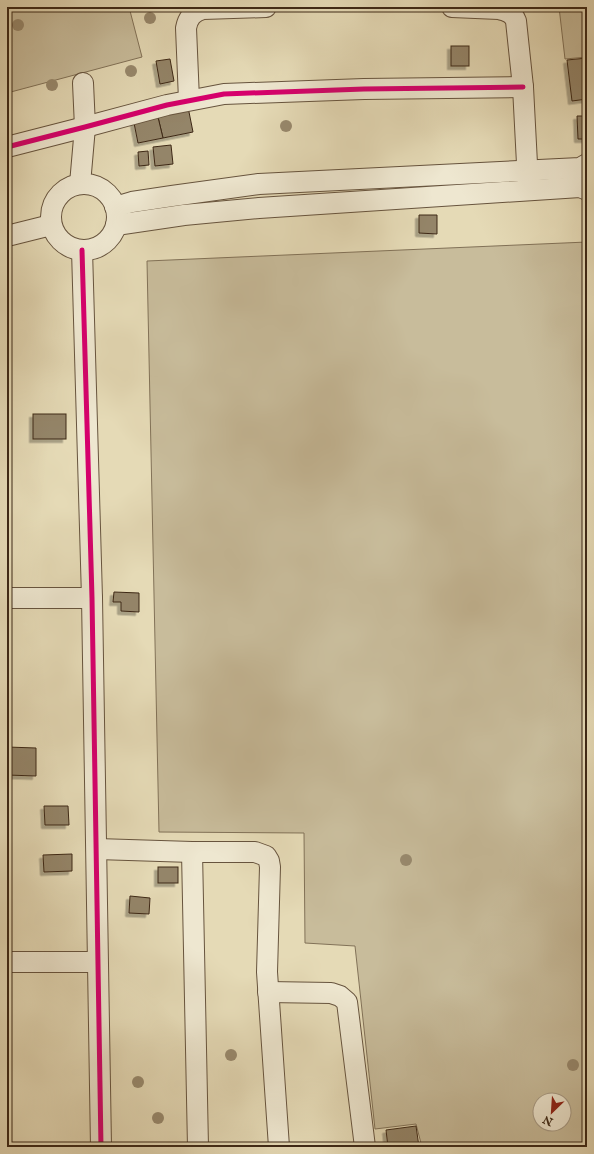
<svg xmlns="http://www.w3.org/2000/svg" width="594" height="1154" font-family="'IM FELL English',serif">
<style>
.green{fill:#c8bc9b;stroke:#827258;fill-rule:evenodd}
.building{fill:#948569;stroke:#3d2816;filter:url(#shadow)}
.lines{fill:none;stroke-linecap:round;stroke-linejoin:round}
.street-casing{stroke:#67543e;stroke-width:22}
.street{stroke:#eee7d0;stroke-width:20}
.cycleway-casing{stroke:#eee7d0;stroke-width:8}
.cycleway{stroke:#d6006c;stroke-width:5}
.tree{fill:#98896d}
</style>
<defs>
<filter id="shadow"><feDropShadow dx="-3.5" dy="3.5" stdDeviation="0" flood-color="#0004"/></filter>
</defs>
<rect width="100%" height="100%" fill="#e5dab6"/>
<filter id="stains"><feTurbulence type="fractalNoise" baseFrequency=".005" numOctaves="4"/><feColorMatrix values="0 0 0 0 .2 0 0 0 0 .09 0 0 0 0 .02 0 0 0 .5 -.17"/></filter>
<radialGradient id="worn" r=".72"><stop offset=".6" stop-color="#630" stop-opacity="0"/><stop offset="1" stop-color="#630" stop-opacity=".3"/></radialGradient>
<g class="green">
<path d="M7,7H129L142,57L7,93Z"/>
<path d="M559,7H587V57L565,59Z"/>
<path d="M587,242V1147H422L416,1124L375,1129L355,946L305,943L304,833L159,832L147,261ZM540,1100H564V1124H540Z"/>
</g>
<g class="building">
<rect x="451" y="46" width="18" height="20"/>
<path d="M587,58V99L572,101L567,60Z"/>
<path d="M170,59L174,81L160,84L156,61Z"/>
<path d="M188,107L193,132L163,138L157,113Z"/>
<path d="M157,113L163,138L138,143L133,118Z"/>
<path d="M577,116H587V139H578Z"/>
<path d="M171,145L173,164L155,166L153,147Z"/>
<path d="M148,151L149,165L139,166L138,152Z"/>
<path d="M419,215H437V234L419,233Z"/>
<rect x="33" y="414" width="33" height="25"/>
<path d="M114,592L139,593V612L121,611V602H113Z"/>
<path d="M7,747L36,748V776L7,775Z"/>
<path d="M44,806H68L69,825H45Z"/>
<path d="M72,854V871L44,872L43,855Z"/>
<rect x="158" y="867" width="20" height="16"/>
<path d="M130,896L150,898L149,914L129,913Z"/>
<path d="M416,1126L419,1147H388L386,1130Z"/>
</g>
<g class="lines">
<g class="street-casing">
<g id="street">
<path d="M452,7L499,9C507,11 513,13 516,21L523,87L528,183"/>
<path d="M189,100L186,28C188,17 193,12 203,9L266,7"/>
<path d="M7,147L85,127L167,105L224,94L364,89L523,87"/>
<circle cx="84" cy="217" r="33"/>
<path d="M80,184L85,127L83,83"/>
<path d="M115,207L132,202L172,196L259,184L580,168L587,164"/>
<path d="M116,225L184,215L259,208L580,187L587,190"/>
<path d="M7,236L51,225"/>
<path d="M82,250L92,598L101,1147"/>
<path d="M7,598H92"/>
<path d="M97,849L192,852H255L266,856L269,861L270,867L267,972L279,1147"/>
<path d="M192,852L198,1147"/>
<path d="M7,962H97"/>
<path d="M268,992L331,993L340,996L347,1002L365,1147"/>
</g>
</g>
<use href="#street" class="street"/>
<g class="cycleway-casing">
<g id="cycleway">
<path d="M7,147L85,127L167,105L224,94L364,89L523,87"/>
<path d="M82,250L92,598L101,1147"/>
</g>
</g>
<use href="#cycleway" class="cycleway"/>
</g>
<g class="tree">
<circle cx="150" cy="18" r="6"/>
<circle cx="18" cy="25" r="6"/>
<circle cx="131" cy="71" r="6"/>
<circle cx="52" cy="85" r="6"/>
<circle cx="286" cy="126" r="6"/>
<circle cx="406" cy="860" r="6"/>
<circle cx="231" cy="1055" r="6"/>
<circle cx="573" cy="1065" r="6"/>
<circle cx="138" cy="1082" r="6"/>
<circle cx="158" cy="1118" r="6"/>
</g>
<rect width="594" height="1154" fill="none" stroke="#e5dab6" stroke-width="24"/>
<rect x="8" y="8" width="578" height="1138" fill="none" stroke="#3d2816" stroke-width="2"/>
<rect x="12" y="12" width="570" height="1130" fill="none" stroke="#3d2816"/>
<g transform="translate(552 1112) rotate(205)"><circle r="19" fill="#eee7d0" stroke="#a79b86"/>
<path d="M0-3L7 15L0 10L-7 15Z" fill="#8f2418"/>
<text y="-6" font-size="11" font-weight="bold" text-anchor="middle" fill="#3d2816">N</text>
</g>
<rect width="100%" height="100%" filter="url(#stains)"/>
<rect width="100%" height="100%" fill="url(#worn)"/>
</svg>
